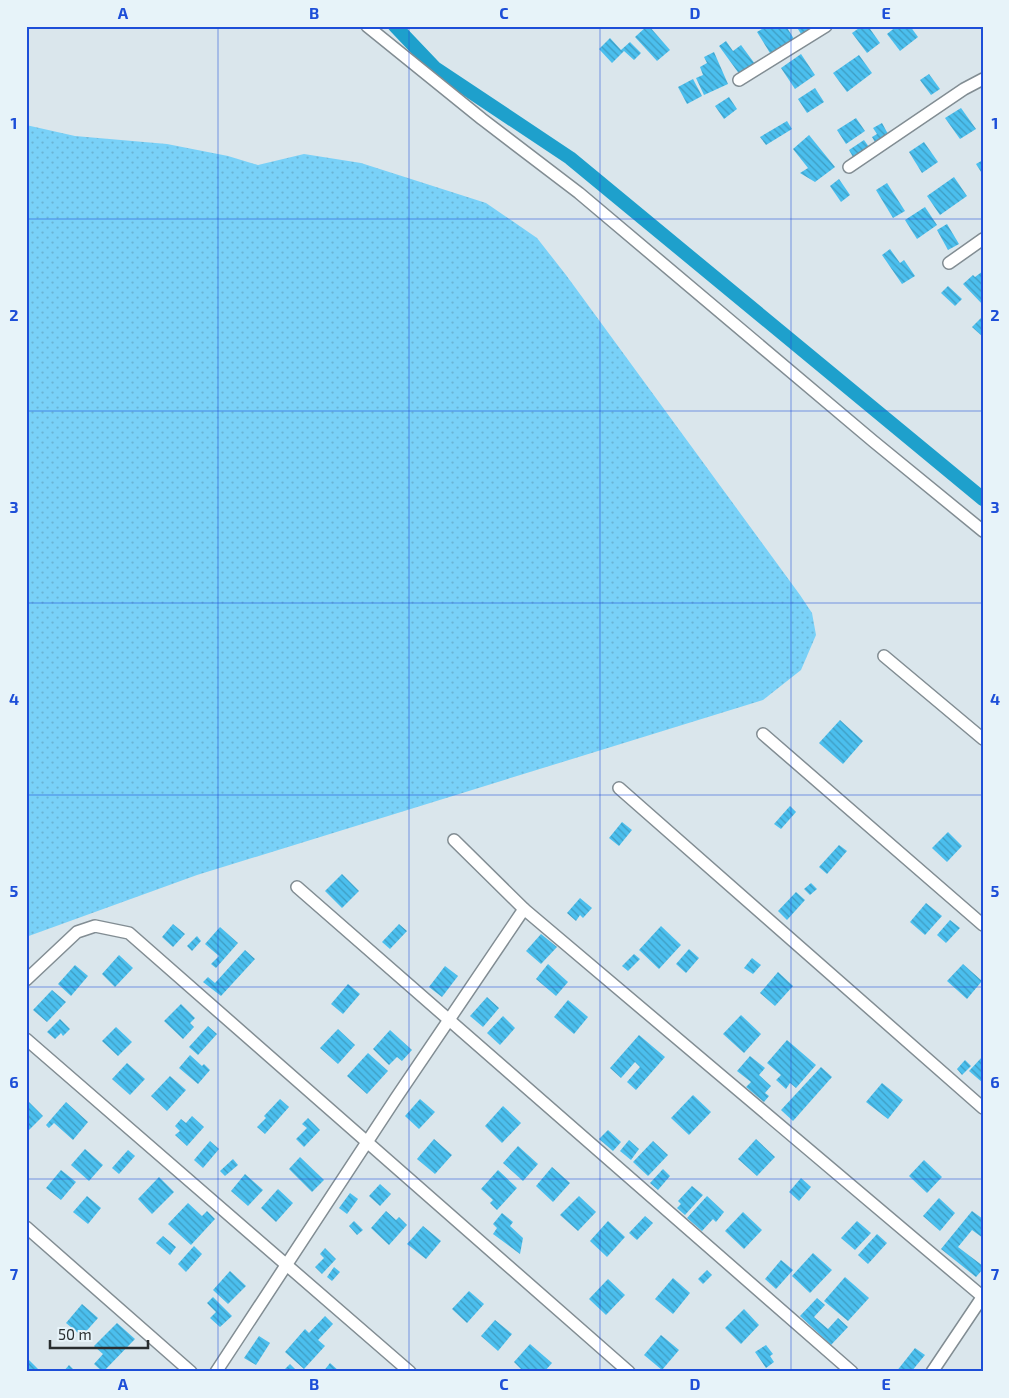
<svg xmlns="http://www.w3.org/2000/svg" width="1009" height="1398" font-family="'Exo 2',sans-serif">
<style>
.grass{fill:url(#grass-dots)}
.lines{fill:none;stroke-linecap:round;stroke-linejoin:round}
.canal{stroke:#1ea0cc;stroke-width:14}
.building{fill:url(#building-back-hatch)}
.street-casing{stroke:#828d93;stroke-width:14}
.street{stroke:#fff;stroke-width:11}
.grid{fill:none;stroke:#1d4ed8;stroke-width:1;stroke-opacity:0.55}
.neatline{fill:none;stroke:#1d4ed8;stroke-width:2}
.grid-label{font-size:16px;text-anchor:middle;font-weight:bold;fill:#1d4ed8}
</style>
<defs>
<pattern id="grass-dots" width="8" height="8" patternUnits="userSpaceOnUse" patternTransform="scale(1.25)"><rect width="8" height="8" fill="#79d1f8"/><path d="M2 2h.1M6 6h.1" fill="none" stroke="#69b4d5" stroke-width="1.8" stroke-linecap="round"/></pattern>
<pattern id="building-back-hatch" width="6" height="6" patternUnits="userSpaceOnUse" patternTransform="scale(1.25)"><rect width="6" height="6" fill="#4bbfee"/><path d="M-1 5l2 2M0 0l6 6M5-1l2 2" fill="none" stroke="#3e9cc1"/></pattern>
</defs>
<rect width="100%" height="100%" fill="#dae6ec"/>
<path class="grass" d="M26,125L75,136L167,144L228,156L258,165L304,154L361,163L486,203L537,238L566,275L800,595L812,613L816,635L801,670L763,700L197,875L26,937Z"/>
<g class="lines">
<path class="canal" d="M395,26L435,68L570,158L983,499"/>
</g>
<g class="building">
<path d="M647,26H649L670,50L657,61L635,37Z"/>
<path d="M767,26H786L794,39L770,53L757,32Z"/>
<path d="M796,26H808L812,31L803,37Z"/>
<path d="M862,26H868L880,43L867,53L852,33Z"/>
<path d="M897,26H910L918,37L900,51L887,34Z"/>
<path d="M610,38L621,50L630,42L641,53L634,60L624,51L612,63L599,49Z"/>
<path d="M726,41L733,51L741,45L755,64L740,75L719,46Z"/>
<path d="M714,52L728,84L704,95L696,78L703,75L700,67L707,63L704,57Z"/>
<path d="M801,54L815,75L795,89L781,68Z"/>
<path d="M859,55L872,73L847,92L833,73Z"/>
<path d="M929,74L940,89L931,95L920,80Z"/>
<path d="M693,79L702,96L687,104L678,87Z"/>
<path d="M815,88L824,102L807,113L798,99Z"/>
<path d="M729,97L737,109L724,119L715,106Z"/>
<path d="M961,108L976,129L960,139L945,118Z"/>
<path d="M856,118L865,131L846,144L837,130Z"/>
<path d="M787,121L792,129L766,145L760,137Z"/>
<path d="M882,123L888,134L875,142L872,137L877,134L873,128Z"/>
<path d="M809,135L835,167L815,182L800,173L808,168L793,149Z"/>
<path d="M864,140L869,147L853,157L849,150Z"/>
<path d="M924,142L938,162L922,173L909,152Z"/>
<path d="M983,160V175L976,164Z"/>
<path d="M954,177L967,196L940,215L927,196Z"/>
<path d="M839,179L850,195L841,202L830,186Z"/>
<path d="M887,183L905,211L893,218L876,190Z"/>
<path d="M925,207L937,225L917,239L905,220Z"/>
<path d="M947,224L959,244L948,250L937,230Z"/>
<path d="M890,249L900,263L904,260L915,276L902,284L882,255Z"/>
<path d="M983,271V305L963,284L973,275L975,277Z"/>
<path d="M948,286L962,299L955,306L941,293Z"/>
<path d="M983,316V337L972,327Z"/>
<path d="M840,720L863,741L843,764L819,743Z"/>
<path d="M790,806L796,812L781,829L774,824Z"/>
<path d="M622,822L632,830L619,846L609,838Z"/>
<path d="M948,832L962,846L947,862L932,848Z"/>
<path d="M839,845L847,851L827,874L819,867Z"/>
<path d="M342,874L359,891L342,908L325,891Z"/>
<path d="M811,883L817,889L810,895L804,889Z"/>
<path d="M796,892L805,900L787,920L778,911Z"/>
<path d="M580,898L592,908L583,918L580,915L576,921L567,913Z"/>
<path d="M926,903L942,916L925,935L910,922Z"/>
<path d="M950,920L960,928L946,943L937,935Z"/>
<path d="M173,924L185,934L173,947L162,937Z"/>
<path d="M399,924L407,931L390,949L382,942Z"/>
<path d="M661,926L681,945L659,969L639,950Z"/>
<path d="M220,927L238,943L216,968L211,964L219,956L205,944Z"/>
<path d="M541,934L557,947L541,964L526,951Z"/>
<path d="M197,936L201,941L192,951L187,946Z"/>
<path d="M689,949L699,958L686,973L676,964Z"/>
<path d="M245,950L255,959L221,996L203,982L208,977L215,983Z"/>
<path d="M634,954L640,959L628,971L622,966Z"/>
<path d="M119,955L133,968L115,987L102,974Z"/>
<path d="M752,958L761,965L753,974L744,968Z"/>
<path d="M548,964L568,982L556,996L536,979Z"/>
<path d="M963,964L982,981L967,999L947,981Z"/>
<path d="M75,965L88,976L71,996L58,984Z"/>
<path d="M445,966L458,976L442,997L429,987Z"/>
<path d="M778,972L793,986L775,1006L760,993Z"/>
<path d="M348,984L360,994L343,1014L331,1004Z"/>
<path d="M52,990L66,1002L47,1022L33,1010Z"/>
<path d="M487,997L499,1008L483,1027L470,1016Z"/>
<path d="M568,1000L588,1017L574,1034L554,1017Z"/>
<path d="M181,1004L195,1018L190,1023L194,1027L183,1039L164,1021Z"/>
<path d="M741,1015L761,1034L744,1053L723,1034Z"/>
<path d="M503,1016L515,1028L500,1045L487,1033Z"/>
<path d="M60,1019L70,1029L63,1036L61,1033L55,1039L47,1032Z"/>
<path d="M208,1026L217,1034L198,1055L189,1047Z"/>
<path d="M116,1027L132,1042L118,1056L102,1041Z"/>
<path d="M338,1029L355,1045L338,1064L320,1048Z"/>
<path d="M390,1030L412,1050L402,1061L397,1057L389,1065L373,1049Z"/>
<path d="M639,1035L665,1057L636,1090L627,1082L640,1067L635,1062L621,1078L610,1068Z"/>
<path d="M787,1040L816,1065L796,1088L790,1083L786,1089L776,1080L781,1075L767,1063Z"/>
<path d="M368,1053L388,1071L367,1094L347,1076Z"/>
<path d="M190,1055L202,1066L204,1064L210,1070L198,1084L179,1068Z"/>
<path d="M750,1056L765,1068L759,1075L771,1086L765,1093L769,1096L764,1102L746,1087L751,1082L737,1071Z"/>
<path d="M983,1056V1083L969,1071Z"/>
<path d="M965,1060L971,1066L962,1075L957,1069Z"/>
<path d="M127,1063L145,1079L130,1095L112,1079Z"/>
<path d="M821,1067L832,1077L793,1121L781,1110Z"/>
<path d="M170,1076L186,1090L167,1111L151,1096Z"/>
<path d="M882,1083L903,1100L888,1119L866,1102Z"/>
<path d="M693,1095L711,1112L689,1135L671,1118Z"/>
<path d="M26,1099L43,1116L28,1131L26,1129Z"/>
<path d="M280,1099L289,1107L265,1134L257,1127L266,1118L264,1116Z"/>
<path d="M420,1099L435,1112L419,1129L405,1116Z"/>
<path d="M66,1102L88,1122L73,1140L54,1123L49,1128L46,1125Z"/>
<path d="M503,1106L521,1123L502,1143L485,1126Z"/>
<path d="M192,1116L204,1127L187,1146L175,1135L180,1131L175,1126L181,1119L186,1123Z"/>
<path d="M308,1118L320,1130L304,1147L296,1139L307,1128L302,1124Z"/>
<path d="M608,1130L621,1142L613,1151L599,1139Z"/>
<path d="M434,1139L452,1155L435,1174L417,1159Z"/>
<path d="M756,1139L775,1157L757,1176L738,1159Z"/>
<path d="M629,1140L639,1149L631,1160L620,1151Z"/>
<path d="M210,1141L219,1149L203,1168L194,1160Z"/>
<path d="M653,1141L668,1155L648,1176L633,1162Z"/>
<path d="M518,1146L538,1164L523,1181L503,1163Z"/>
<path d="M85,1149L103,1165L89,1181L71,1165Z"/>
<path d="M128,1150L135,1156L119,1174L112,1168Z"/>
<path d="M300,1157L324,1180L312,1192L289,1169Z"/>
<path d="M233,1159L238,1165L225,1176L220,1171Z"/>
<path d="M924,1160L942,1177L927,1193L909,1176Z"/>
<path d="M552,1167L570,1183L553,1202L536,1186Z"/>
<path d="M663,1169L670,1176L658,1190L650,1183Z"/>
<path d="M61,1170L76,1182L61,1200L46,1188Z"/>
<path d="M498,1170L517,1188L497,1210L490,1203L493,1200L481,1189Z"/>
<path d="M245,1174L263,1190L248,1206L231,1191Z"/>
<path d="M159,1177L174,1192L152,1214L138,1199Z"/>
<path d="M801,1178L811,1187L799,1201L789,1192Z"/>
<path d="M380,1184L391,1194L380,1206L369,1196Z"/>
<path d="M692,1186L703,1195L685,1215L677,1208L681,1204L678,1201Z"/>
<path d="M278,1189L293,1203L276,1222L261,1208Z"/>
<path d="M350,1193L358,1199L347,1214L339,1208Z"/>
<path d="M87,1196L101,1208L88,1224L73,1212Z"/>
<path d="M579,1196L596,1212L578,1231L560,1215Z"/>
<path d="M707,1196L724,1212L716,1222L713,1219L702,1231L687,1218Z"/>
<path d="M939,1198L955,1213L940,1231L923,1216Z"/>
<path d="M188,1203L202,1216L207,1211L215,1219L191,1245L168,1224Z"/>
<path d="M386,1211L396,1220L399,1217L407,1225L389,1245L371,1228Z"/>
<path d="M972,1211L983,1219V1238L972,1230L958,1247L983,1266V1269L976,1277L941,1249Z"/>
<path d="M743,1212L762,1230L744,1249L725,1231Z"/>
<path d="M502,1213L513,1222L510,1226L523,1238L520,1254L493,1234L497,1228L493,1224Z"/>
<path d="M645,1216L653,1223L637,1240L629,1233Z"/>
<path d="M354,1221L363,1230L357,1235L349,1226Z"/>
<path d="M608,1221L625,1237L607,1257L590,1241Z"/>
<path d="M857,1221L871,1233L855,1250L841,1238Z"/>
<path d="M423,1226L441,1241L426,1259L407,1244Z"/>
<path d="M877,1234L887,1243L868,1264L858,1255Z"/>
<path d="M163,1236L176,1247L170,1255L156,1243Z"/>
<path d="M194,1246L202,1254L186,1272L178,1264Z"/>
<path d="M325,1248L336,1259L322,1274L315,1267L324,1258L320,1254Z"/>
<path d="M813,1253L832,1270L810,1293L792,1276Z"/>
<path d="M781,1260L793,1270L776,1289L765,1279Z"/>
<path d="M334,1267L340,1272L332,1281L327,1277Z"/>
<path d="M707,1270L712,1275L703,1284L698,1279Z"/>
<path d="M230,1271L246,1286L228,1304L213,1290Z"/>
<path d="M845,1277L869,1298L848,1321L824,1301Z"/>
<path d="M673,1278L690,1293L673,1314L655,1299Z"/>
<path d="M608,1279L625,1295L606,1315L589,1299Z"/>
<path d="M469,1291L484,1304L467,1323L452,1309Z"/>
<path d="M213,1297L232,1316L220,1327L210,1318L216,1312L207,1303Z"/>
<path d="M817,1298L825,1305L814,1317L828,1329L838,1318L848,1327L831,1345L800,1316Z"/>
<path d="M82,1304L98,1318L82,1336L66,1323Z"/>
<path d="M744,1309L759,1325L741,1344L725,1328Z"/>
<path d="M325,1316L333,1324L318,1340L325,1346L304,1369L285,1352L305,1329L309,1333Z"/>
<path d="M495,1320L512,1334L498,1351L481,1336Z"/>
<path d="M117,1323L135,1339L103,1372L94,1364L103,1354L94,1346Z"/>
<path d="M661,1335L679,1350L662,1370L644,1355Z"/>
<path d="M259,1336L270,1343L256,1365L244,1358Z"/>
<path d="M530,1344L552,1363L544,1372H524L514,1362Z"/>
<path d="M766,1345L773,1354L770,1356L774,1362L766,1368L755,1352Z"/>
<path d="M915,1348L925,1355L911,1372H896Z"/>
<path d="M28,1359L41,1372H26Z"/>
<path d="M330,1363L340,1372H323Z"/>
<path d="M290,1364L298,1372H282Z"/>
<path d="M69,1365L76,1372H63Z"/>
</g>
<g class="lines">
<g class="street-casing">
<g id="street">
<path d="M367,26L482,119L579,193L873,441L983,531"/>
<path d="M739,80L826,26"/>
<path d="M849,167L964,89L983,79"/>
<path d="M949,263L983,239"/>
<path d="M884,656L983,739"/>
<path d="M763,734L983,925"/>
<path d="M619,788L983,1108"/>
<path d="M454,840L524,909L983,1297"/>
<path d="M297,887L852,1372"/>
<path d="M26,980L77,932L95,926L129,933L629,1372"/>
<path d="M26,1039L410,1372"/>
<path d="M26,1227L191,1372"/>
<path d="M216,1372L396,1098L524,909"/>
<path d="M932,1372L983,1296"/>
</g>
</g>
<use href="#street" class="street"/>
</g>
<path class="grid" d="M218,26V1372M409,26V1372M600,26V1372M791,26V1372M26,219H983M26,411H983M26,603H983M26,795H983M26,987H983M26,1179H983"/>
<rect width="1009" height="1398" fill="none" stroke="#e7f3f9" stroke-width="55"/>
<path d="M50 1340v8h98v-8" fill="none" stroke="#282d2f" stroke-width="2.5"/>
<text x="58" y="1340" font-size="15" fill="#282d2f" stroke="#e7f3f9" stroke-width="4" paint-order="stroke">50 m</text>
<rect x="28" y="28" width="954" height="1342" class="neatline"/>
<g class="grid-label">
<text x="123" y="19">A</text>
<text x="314" y="19">B</text>
<text x="504" y="19">C</text>
<text x="695" y="19">D</text>
<text x="886" y="19">E</text>
<text x="14" y="129">1</text>
<text x="995" y="129">1</text>
<text x="14" y="321">2</text>
<text x="995" y="321">2</text>
<text x="14" y="513">3</text>
<text x="995" y="513">3</text>
<text x="14" y="705">4</text>
<text x="995" y="705">4</text>
<text x="14" y="897">5</text>
<text x="995" y="897">5</text>
<text x="14" y="1088">6</text>
<text x="995" y="1088">6</text>
<text x="14" y="1280">7</text>
<text x="995" y="1280">7</text>
<text x="123" y="1390">A</text>
<text x="314" y="1390">B</text>
<text x="504" y="1390">C</text>
<text x="695" y="1390">D</text>
<text x="886" y="1390">E</text>
</g>
</svg>
